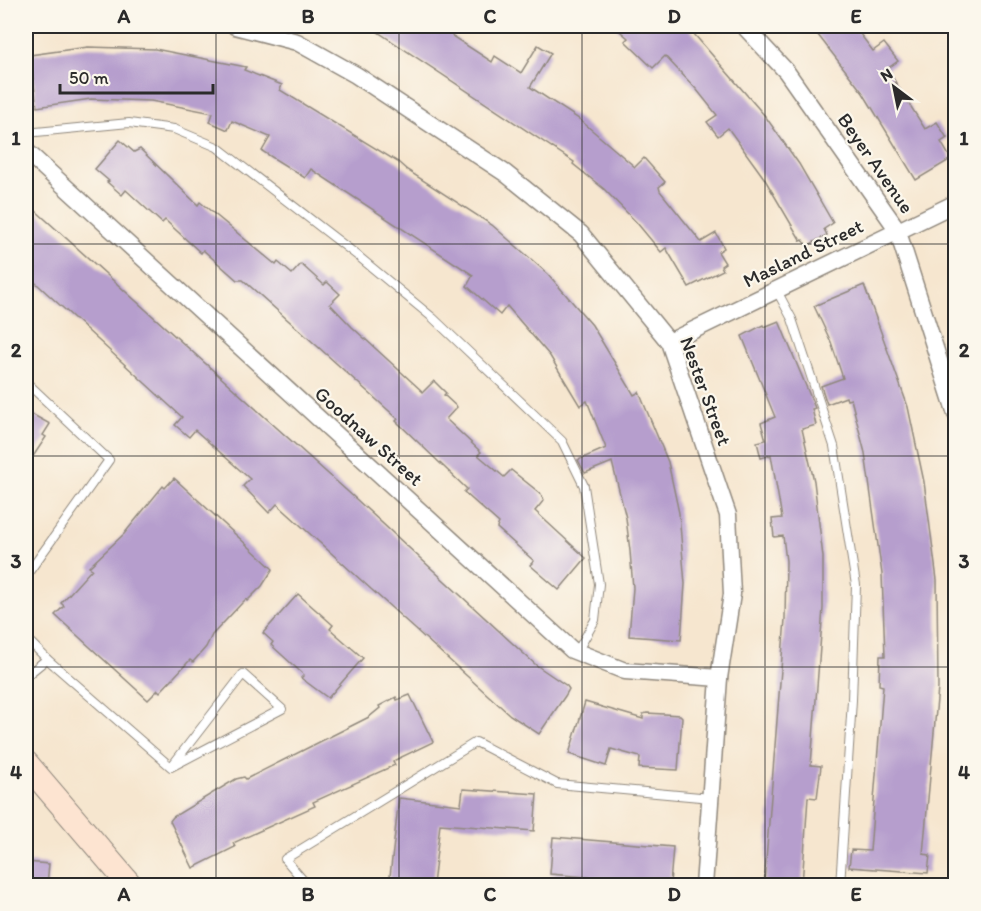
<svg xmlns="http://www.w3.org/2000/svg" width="981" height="911" font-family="Itim,sans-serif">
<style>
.building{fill:#b69ecd}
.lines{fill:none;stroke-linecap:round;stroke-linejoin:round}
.lane-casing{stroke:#90887d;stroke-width:10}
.street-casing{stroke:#90887d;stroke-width:19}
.secondary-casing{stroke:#90887d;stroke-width:26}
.lane{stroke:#fff;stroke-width:8}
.street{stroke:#fff;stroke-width:16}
.secondary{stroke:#fde4d1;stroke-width:24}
.grid{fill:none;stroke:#2b2b2b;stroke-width:1.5;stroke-opacity:0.55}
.labels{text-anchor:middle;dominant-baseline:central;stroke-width:4.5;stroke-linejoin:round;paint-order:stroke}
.street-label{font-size:20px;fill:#2b2b2b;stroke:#fbf7ec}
.neatline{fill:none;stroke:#2b2b2b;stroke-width:2}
.grid-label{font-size:20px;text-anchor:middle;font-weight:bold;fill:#2b2b2b}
</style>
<rect width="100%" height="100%" fill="#fbf7ec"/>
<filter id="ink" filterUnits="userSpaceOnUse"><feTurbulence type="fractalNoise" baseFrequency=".0167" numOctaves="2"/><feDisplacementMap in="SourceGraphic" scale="12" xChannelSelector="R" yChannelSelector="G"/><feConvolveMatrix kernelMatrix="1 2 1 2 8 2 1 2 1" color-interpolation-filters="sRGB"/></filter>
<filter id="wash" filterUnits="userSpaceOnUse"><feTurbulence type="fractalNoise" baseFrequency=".008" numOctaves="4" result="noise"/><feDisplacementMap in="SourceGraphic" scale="24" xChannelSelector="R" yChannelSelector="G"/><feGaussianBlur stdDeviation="1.35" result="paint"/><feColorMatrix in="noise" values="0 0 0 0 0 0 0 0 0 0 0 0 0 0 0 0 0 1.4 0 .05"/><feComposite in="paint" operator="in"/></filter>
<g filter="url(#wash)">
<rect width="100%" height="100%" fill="#f6e6cf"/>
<g id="blocks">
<g class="building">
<path d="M369,26H458L452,36L492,62L495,56L521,73L538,45L551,53L530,87L579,119L635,167L644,158L665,182L659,187L660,191L701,242L716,233L724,248L718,252L725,263L721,266L723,270L689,287L666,248L661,252L637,223L604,189L573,164L574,162Z"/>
<path d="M614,26H687L765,116L799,164L833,223L824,229L827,235L807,246L803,240L801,241L764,178L728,128L718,136L707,122L717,115L697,90L665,56L653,68L625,41L628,38Z"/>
<path d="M811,26H854L873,51L884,43L898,61L887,69L925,129L937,122L947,138L941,142L951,159L916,180L863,93Z"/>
<path d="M88,47L155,49L246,67L244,70L282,85L280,90L398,162L407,170L492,225L548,274L592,325L634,395L639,392L668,462L679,513L685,584L681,640L629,636L633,588L630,551L626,518L612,462L585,473L578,460L606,448L587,401L580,406L550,356L507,306L500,315L467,286L473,275L311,169L305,178L262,151L270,137L232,121L228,130L210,122L213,113L151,101L91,99L37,107L30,55Z"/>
<path d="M120,140L134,152L140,149L198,205L200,202L276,265L278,262L292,274L301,264L324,285L327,282L340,294L330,304L352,327L423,392L434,381L446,393L444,395L457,407L446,419L481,452L478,455L504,477L511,470L541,494L544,500L535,511L586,558L559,590L530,565L534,561L497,528L499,523L464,492L467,489L396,421L398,419L316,345L243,280H237L203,250L201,253L165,220L162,223L126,190L122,195L107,182L109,181L95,169Z"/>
<path d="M36,211L356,499L536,665L567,686L569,689L565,696L539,734L510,715L277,504L269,513L243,486L250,479L195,430L189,437L175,425L182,417L26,274V223Z"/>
<path d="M864,285L908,407L924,482L937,580L938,688L923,854L930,855L928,873L849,867L851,850L870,851L883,686L879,685L880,656H885L882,574L865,453L851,399L847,400L846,397L827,404L821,386L843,378L831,342L814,306Z"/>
<path d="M779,321L815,408L812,409L816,425L802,429L814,481L823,557V608L811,765L821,766L817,798L808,797L802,885H764L785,619L786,561L783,536L774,537L772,519L782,518L771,455L761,458L757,442L766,440L761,423L775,417L742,336L763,325L764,327Z"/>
<path d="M26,411L50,424L43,435L46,437L26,467Z"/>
<path d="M174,478L273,569L262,586L247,601L246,599L242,603L212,635L206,647L193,662L190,660L160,692L158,690L148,700L55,615L64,606L61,603L92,569L89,567L124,534L163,486L165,488Z"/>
<path d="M298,594L333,625L330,629L363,658L328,698L301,678L304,675L271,645L273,642L263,633Z"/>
<path d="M410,695L433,742L393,761L395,765L313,802L315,806L233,843L235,847L193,868L170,821L173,817L236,779L244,777L246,779L369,717L380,708L379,706L396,697L397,700Z"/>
<path d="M585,702L643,719V714L647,713L680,715L682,717L678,770L639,768L640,757L611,749L606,766L569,754Z"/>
<path d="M463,789L537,794L534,831L440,824L433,885H389L399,798L461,805Z"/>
<path d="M553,837L673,847L670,884L550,874Z"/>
<path d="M26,862L49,864L47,885H26Z"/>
</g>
</g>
</g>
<g filter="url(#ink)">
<use href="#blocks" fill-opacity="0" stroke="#90887d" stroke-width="1.5"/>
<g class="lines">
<g class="lane-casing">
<g id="lane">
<path d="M26,133L129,123L174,129L217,147L358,256L433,318L562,441L584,486L599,584L595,620L577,652"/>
<path d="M776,289L792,319L834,446L856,585L852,700L840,886"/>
<path d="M26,382L109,460L26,576"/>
<path d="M26,638L47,659L26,676"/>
<path d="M47,659L171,767L282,709L243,674L171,767"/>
<path d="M308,886L285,859L476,742L557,784L711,798"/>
</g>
</g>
<g class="street-casing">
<g id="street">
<path d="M235,26L297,42L356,75L505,173L581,234L669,342L728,515L732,594L719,678L704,886"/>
<path d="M744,26L786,71L897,229L956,414"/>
<path d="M26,151L572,650L625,671L719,678"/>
<path d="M669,342L956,203"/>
</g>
</g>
<g class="secondary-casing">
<path id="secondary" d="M26,763L131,886"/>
</g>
<use href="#lane" class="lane"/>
<use href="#street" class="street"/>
<use href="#secondary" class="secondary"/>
</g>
</g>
<path class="grid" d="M216,26V886M399,26V886M582,26V886M765,26V886M26,244H956M26,456H956M26,667H956"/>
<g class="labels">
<g class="street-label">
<text transform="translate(876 163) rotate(55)">Beyer Avenue</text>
<text transform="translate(803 253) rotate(-26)">Masland Street</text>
<text transform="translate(706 391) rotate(70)">Nester Street</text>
<text transform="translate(369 436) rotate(42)">Goodnaw Street</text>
</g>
</g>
<rect width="981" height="911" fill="none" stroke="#fbf7ec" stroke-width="66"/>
<g transform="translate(894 87) rotate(328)" stroke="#fbf7ec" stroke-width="4.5" paint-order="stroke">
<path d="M0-4.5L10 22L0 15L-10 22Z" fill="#2b2b2b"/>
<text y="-9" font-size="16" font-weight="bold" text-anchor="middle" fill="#2b2b2b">N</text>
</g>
<path d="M60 84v9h153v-9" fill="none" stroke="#2b2b2b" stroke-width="3"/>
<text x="69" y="84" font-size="18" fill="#2b2b2b" stroke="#fbf7ec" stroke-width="4.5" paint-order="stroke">50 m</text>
<rect x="33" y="33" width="915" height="845" class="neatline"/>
<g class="grid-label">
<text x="124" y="23">A</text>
<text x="308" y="23">B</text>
<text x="490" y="23">C</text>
<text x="674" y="23">D</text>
<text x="856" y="23">E</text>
<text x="16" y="145">1</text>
<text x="964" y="145">1</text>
<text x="16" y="357">2</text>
<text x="964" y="357">2</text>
<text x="16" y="568">3</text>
<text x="964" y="568">3</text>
<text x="16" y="779">4</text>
<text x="964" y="779">4</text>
<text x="124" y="901">A</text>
<text x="308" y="901">B</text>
<text x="490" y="901">C</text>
<text x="674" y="901">D</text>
<text x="856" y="901">E</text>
</g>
</svg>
